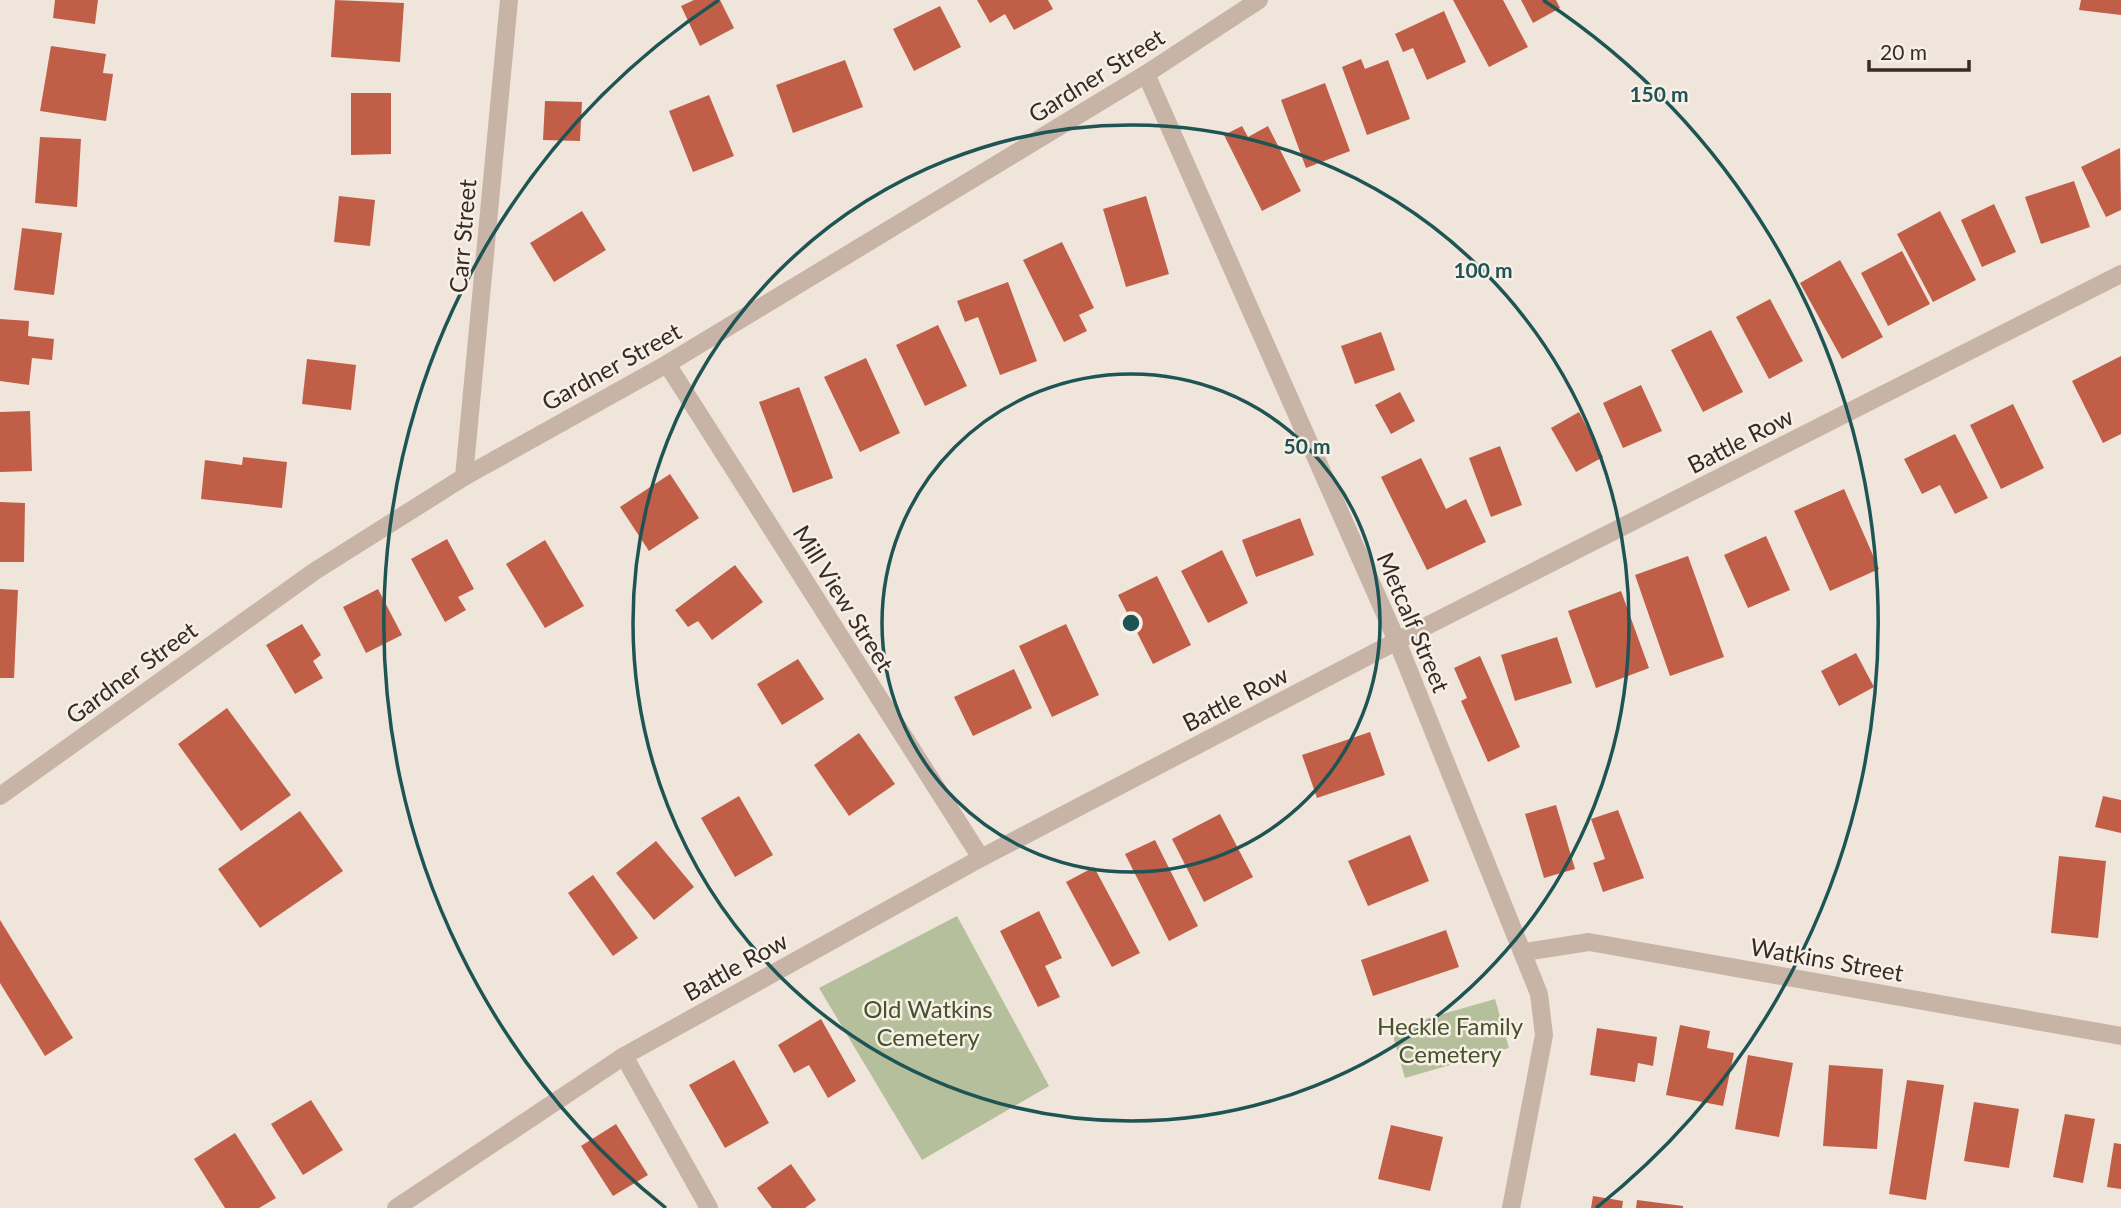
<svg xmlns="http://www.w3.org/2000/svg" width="2121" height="1208" font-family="Lato,sans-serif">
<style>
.green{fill:#b5bf9b}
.building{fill:#c15e48}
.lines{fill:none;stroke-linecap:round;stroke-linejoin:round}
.minor{stroke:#c8b4a7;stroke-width:18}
.ring{fill:none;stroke:#1e5454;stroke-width:3.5}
.labels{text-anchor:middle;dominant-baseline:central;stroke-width:5;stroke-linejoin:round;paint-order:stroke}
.street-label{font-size:24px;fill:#352b27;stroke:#f8efe6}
.park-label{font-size:24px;fill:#46522c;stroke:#f8efe6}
.centre{fill:#1e5454;stroke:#f8efe6;stroke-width:3.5}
.ring-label{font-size:21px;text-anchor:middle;font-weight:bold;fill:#1e5454;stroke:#f8efe6;stroke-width:5;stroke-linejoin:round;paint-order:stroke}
</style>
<rect width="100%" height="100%" fill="#f0e5da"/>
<g class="green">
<path d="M957,916L1049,1086L922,1160L819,988Z"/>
<path d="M1495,999L1509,1048L1405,1078L1391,1029Z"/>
</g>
<g class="building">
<path d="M55,0H98L95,24L53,18Z"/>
<path d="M335,0L404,3L400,62L331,57Z"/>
<path d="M694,0H720L734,28L700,46L681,6Z"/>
<path d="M977,0H1048L1053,9L1014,30L1005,14L990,23Z"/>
<path d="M1453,0H1503L1528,47L1489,67Z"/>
<path d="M1521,0H1556L1560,8L1533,23Z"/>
<path d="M2081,0H2121V15L2079,10Z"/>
<path d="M940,6L961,47L914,71L893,29Z"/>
<path d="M1444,11L1466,62L1427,80L1413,48L1403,52L1395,34Z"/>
<path d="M51,46L106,54L103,73L113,74L106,121L40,111Z"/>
<path d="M1361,59L1365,69L1388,60L1410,119L1367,135L1342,67Z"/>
<path d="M845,60L863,107L793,133L776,85Z"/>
<path d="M1325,83L1350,151L1306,168L1281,100Z"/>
<path d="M351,93H391V154L351,155Z"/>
<path d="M709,95L734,156L693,172L669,111Z"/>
<path d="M545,101L582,102L580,141L543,140Z"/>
<path d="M1242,126L1248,137L1268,126L1301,191L1262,211L1224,135Z"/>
<path d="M40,137L81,139L77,207L35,203Z"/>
<path d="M2120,148L2121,210L2106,217L2081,167Z"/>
<path d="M2074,181L2090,227L2041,244L2025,197Z"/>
<path d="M339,196L375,200L370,246L334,242Z"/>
<path d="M1146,196L1169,274L1126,287L1103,209Z"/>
<path d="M1994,204L2016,252L1982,267L1961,220Z"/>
<path d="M582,211L606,250L554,282L530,243Z"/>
<path d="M1940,211L1976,280L1933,302L1897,234Z"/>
<path d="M22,228L62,233L54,295L14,290Z"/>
<path d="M1062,242L1094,308L1079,315L1087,331L1064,342L1023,260Z"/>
<path d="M1902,251L1930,304L1888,326L1861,273Z"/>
<path d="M1840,260L1883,337L1842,359L1800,283Z"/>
<path d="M1008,282L1037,361L1000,375L978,317L965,322L957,301Z"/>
<path d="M1770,299L1803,361L1769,379L1736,317Z"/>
<path d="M0,319L29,321L28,336L54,339L52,360L32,358L29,385L0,381Z"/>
<path d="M938,325L967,386L925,406L896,345Z"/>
<path d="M1711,330L1743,392L1703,412L1671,350Z"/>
<path d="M1381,332L1395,370L1355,384L1341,346Z"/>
<path d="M2121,356V434L2103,443L2072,381Z"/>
<path d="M866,358L900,433L860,452L824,377Z"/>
<path d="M307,359L356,365L351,410L302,404Z"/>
<path d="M1641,385L1662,431L1623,448L1603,403Z"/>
<path d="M799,387L833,478L793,493L759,402Z"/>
<path d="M1400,392L1415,421L1391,434L1375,405Z"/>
<path d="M2013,404L2044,468L2001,489L1970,425Z"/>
<path d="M30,411L32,471L0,472V412Z"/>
<path d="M1579,412L1603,457L1576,472L1551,428Z"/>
<path d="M1955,434L1988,498L1955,514L1940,485L1922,494L1904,459Z"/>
<path d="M1500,446L1522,505L1491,517L1469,458Z"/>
<path d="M243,457L287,462L282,508L201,499L205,460L242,465Z"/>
<path d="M1421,458L1446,509L1466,499L1486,542L1427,570L1381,477Z"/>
<path d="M670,474L699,518L649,551L620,507Z"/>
<path d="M1844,489L1879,569L1830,591L1794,511Z"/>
<path d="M0,502L25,503L24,562H0Z"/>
<path d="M1300,518L1314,555L1256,577L1242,540Z"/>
<path d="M1766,536L1790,590L1748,608L1724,555Z"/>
<path d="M447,539L474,589L458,597L466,610L445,622L411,559Z"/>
<path d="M545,540L584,606L545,628L506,564Z"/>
<path d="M1222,550L1248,603L1208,623L1181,571Z"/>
<path d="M1688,556L1724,657L1670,676L1635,575Z"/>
<path d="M735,565L763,602L712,640L698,621L688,627L675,610Z"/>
<path d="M1157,576L1191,645L1153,664L1118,595Z"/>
<path d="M0,589L18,590L14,678H0Z"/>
<path d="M378,589L402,635L366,653L343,607Z"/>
<path d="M1621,591L1649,668L1596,688L1568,611Z"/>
<path d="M302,624L321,655L313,661L323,678L295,694L266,645Z"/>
<path d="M1066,624L1099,695L1052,717L1019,646Z"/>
<path d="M1557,637L1572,683L1515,701L1501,655Z"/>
<path d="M1856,653L1874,687L1839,706L1821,671Z"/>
<path d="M1480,656L1520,747L1488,762L1461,701L1467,698L1454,668Z"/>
<path d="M798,659L824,699L782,725L757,684Z"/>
<path d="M1014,669L1032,708L973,736L954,697Z"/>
<path d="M227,708L291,795L241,831L178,744Z"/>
<path d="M1370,732L1385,775L1317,798L1302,755Z"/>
<path d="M859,733L895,784L849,816L814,765Z"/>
<path d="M739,796L773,855L735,877L701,818Z"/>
<path d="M2103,796L2121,800V833L2095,827Z"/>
<path d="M1556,805L1575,869L1544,878L1525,814Z"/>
<path d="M1618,810L1644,878L1603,892L1593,863L1605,859L1591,819Z"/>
<path d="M300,811L343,871L260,928L218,869Z"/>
<path d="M1220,814L1253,877L1204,902L1172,839Z"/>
<path d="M1410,835L1429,881L1368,906L1348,861Z"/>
<path d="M1155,840L1198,926L1169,941L1125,854Z"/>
<path d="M656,841L694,887L654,920L616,873Z"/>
<path d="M2059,856L2106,861L2098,938L2051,933Z"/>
<path d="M1094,867L1140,953L1112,967L1066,882Z"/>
<path d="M593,875L638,938L613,956L568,893Z"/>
<path d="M1039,911L1062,958L1045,966L1060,997L1038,1007L1000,931Z"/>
<path d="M0,920L73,1038L45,1056L0,983Z"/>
<path d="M1446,930L1459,967L1373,996L1361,960Z"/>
<path d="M821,1019L856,1081L828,1098L809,1065L794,1073L778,1045Z"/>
<path d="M1680,1025L1710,1031L1707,1048L1734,1053L1723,1106L1666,1095Z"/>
<path d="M1597,1028L1657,1037L1653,1066L1638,1063L1635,1082L1590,1075Z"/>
<path d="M1748,1055L1793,1063L1779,1137L1735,1129Z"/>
<path d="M734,1060L769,1123L725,1148L689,1085Z"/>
<path d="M1829,1065L1883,1069L1877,1149L1823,1146Z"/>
<path d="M1907,1080L1944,1085L1926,1200L1889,1194Z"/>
<path d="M311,1100L343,1150L303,1175L271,1124Z"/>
<path d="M1974,1102L2019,1109L2009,1168L1964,1161Z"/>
<path d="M2065,1114L2095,1119L2083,1183L2053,1177Z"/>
<path d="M616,1124L648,1175L613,1196L581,1146Z"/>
<path d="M1391,1125L1443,1137L1430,1191L1378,1179Z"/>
<path d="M235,1133L276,1198L259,1208H225L194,1159Z"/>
<path d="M2114,1143L2121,1144V1189L2107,1187Z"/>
<path d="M791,1164L816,1200L805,1208H772L757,1188Z"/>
<path d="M1593,1196L1623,1201L1622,1208H1591Z"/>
<path d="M1637,1200L1683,1206V1208H1636Z"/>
</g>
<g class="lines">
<g class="minor">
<path d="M1146,74L1397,641L1539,994L1544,1035L1511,1208"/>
<path d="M667,364L981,858"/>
<path d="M464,477L509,0"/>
<path d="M0,796L315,571L464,477L667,364L1146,74L1259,0"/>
<path d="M1524,952L1589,942L2121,1036"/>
<path d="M624,1056L709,1208"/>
<path d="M396,1208L624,1056L981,858L1397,641L2121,274"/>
</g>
</g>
<g class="ring">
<circle cx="1131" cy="623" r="249"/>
<circle cx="1131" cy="623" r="498"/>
<path d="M666 1208A747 747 0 0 1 719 0M1543 0A747 747 0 0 1 1596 1208"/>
</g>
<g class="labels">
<g class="street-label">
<text transform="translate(1096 75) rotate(-32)">Gardner Street</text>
<text transform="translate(462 236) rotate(-85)">Carr Street</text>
<text transform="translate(611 366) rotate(-29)">Gardner Street</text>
<text transform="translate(1740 440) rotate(-27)">Battle Row</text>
<text transform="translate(844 598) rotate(58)">Mill View Street</text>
<text transform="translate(1414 622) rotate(67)">Metcalf Street</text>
<text transform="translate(131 672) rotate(-36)">Gardner Street</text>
<text transform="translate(1235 698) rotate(-27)">Battle Row</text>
<text transform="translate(1827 959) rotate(10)">Watkins Street</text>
<text transform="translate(735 966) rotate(-29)">Battle Row</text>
</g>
<g class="park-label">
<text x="928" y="1008">Old Watkins<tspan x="928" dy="28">Cemetery</tspan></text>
<text x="1450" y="1025">Heckle Family<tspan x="1450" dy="28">Cemetery</tspan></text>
</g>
</g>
<circle cx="1131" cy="623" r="10" class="centre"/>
<g class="ring-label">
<text x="1659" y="102">150 m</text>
<text x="1483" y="278">100 m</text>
<text x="1307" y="454">50 m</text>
</g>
<path d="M1869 60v10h100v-10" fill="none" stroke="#352b27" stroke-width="3.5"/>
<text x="1880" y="60" font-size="21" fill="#352b27" stroke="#f8efe6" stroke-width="5" paint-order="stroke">20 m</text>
</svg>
